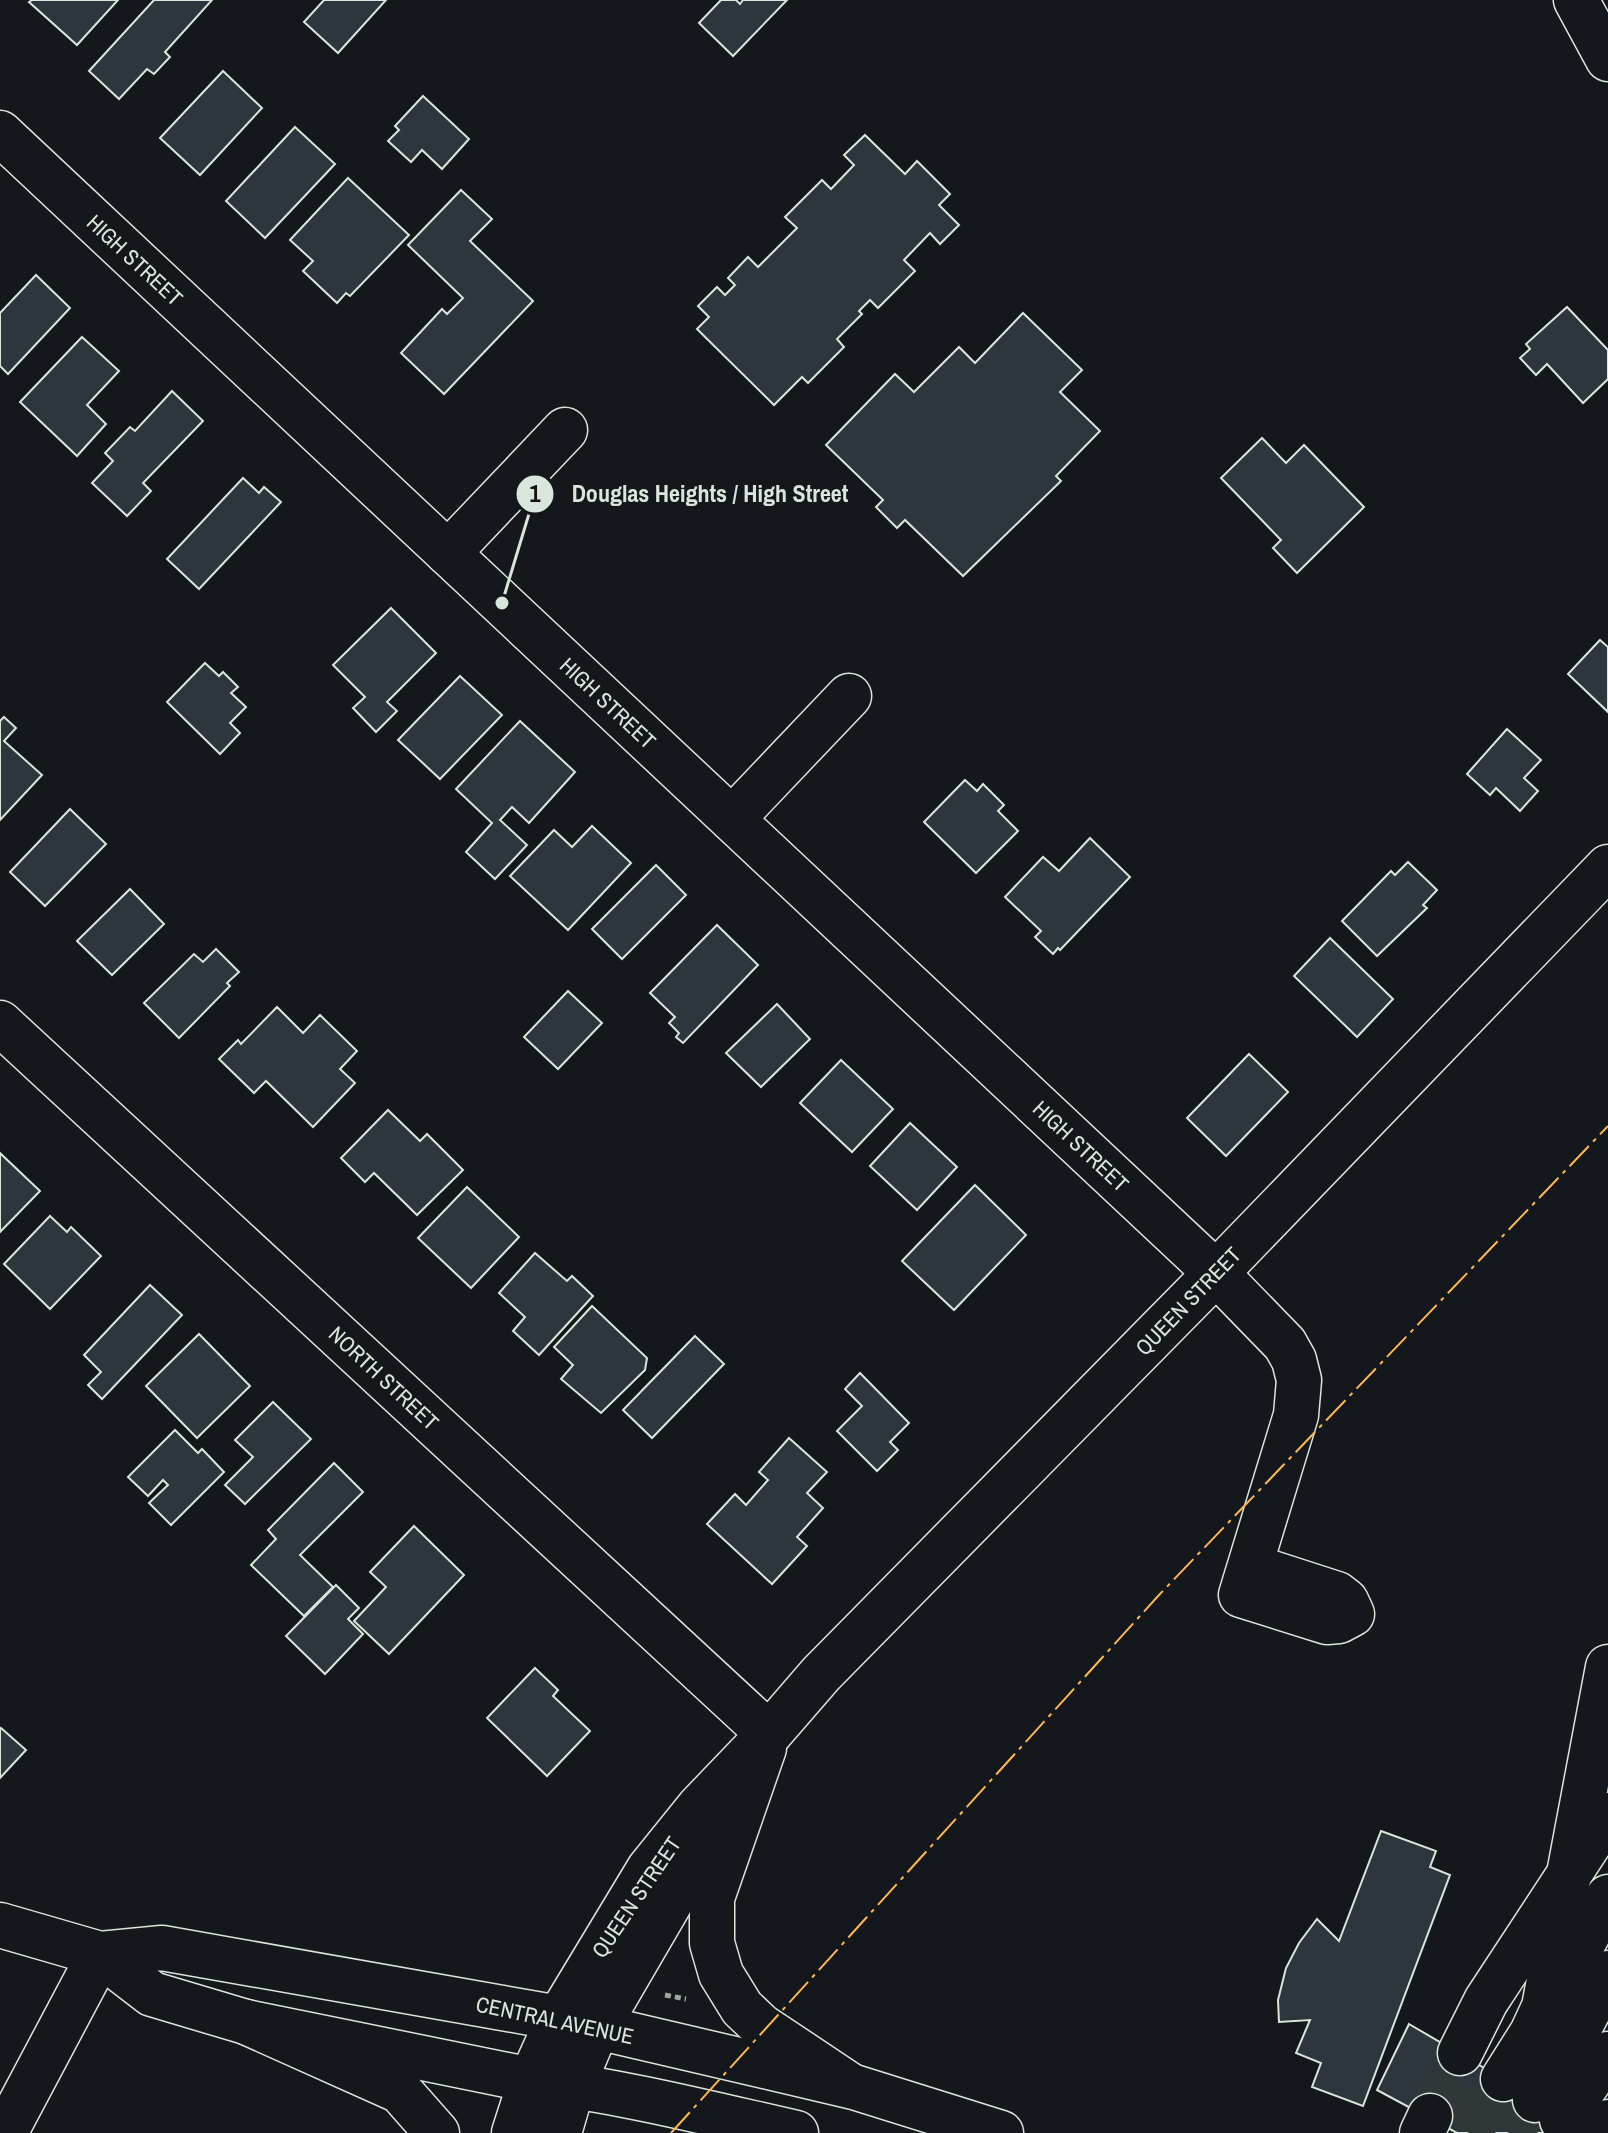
<svg xmlns="http://www.w3.org/2000/svg" width="1608" height="2133" font-family="'Archivo Narrow',sans-serif">
<style>
.building{fill:#2c363c;stroke:#d8e6dc;stroke-width:2}
.lines{fill:none;stroke-linecap:round;stroke-linejoin:round}
.minor-tunnel{stroke:#313739;stroke-width:44;stroke-dasharray:44 22;stroke-linecap:butt}
.highway-tunnel{stroke:#313739;stroke-width:44;stroke-dasharray:44 22;stroke-linecap:butt}
.minor-casing{stroke:#d8e6dc;stroke-width:47}
.major-casing{stroke:#d8e6dc;stroke-width:47}
.highway-casing{stroke:#d8e6dc;stroke-width:47}
.path{stroke:#9da8a2;stroke-width:5;stroke-dasharray:6 4;stroke-linecap:butt}
.minor{stroke:#14181c;stroke-width:44}
.major{stroke:#14181c;stroke-width:44}
.highway{stroke:#14181c;stroke-width:44}
.power{stroke:#ffb74d;stroke-width:2;stroke-dasharray:28 6 4 6;stroke-linecap:butt}
.labels{text-anchor:middle;dominant-baseline:central;stroke-width:6;stroke-linejoin:round;paint-order:stroke}
.street-label{font-size:22px;fill:#d8e6dc;stroke:#14181c}
.leader{fill:none;stroke:#d8e6dc;stroke-width:3}
.callout-dot{fill:#d8e6dc;stroke:#14181c;stroke-width:3}
.mark-label{font-size:24px;text-anchor:middle;font-weight:bold;fill:#111}
.callout-label{font-size:24px;text-anchor:middle;font-weight:bold;fill:#d8e6dc;stroke:#14181c;stroke-width:6;stroke-linejoin:round;paint-order:stroke}
</style>
<rect width="100%" height="100%" fill="#14181c"/>
<g class="building">
<path d="M32,0H118L77,45L29,2Z"/>
<path d="M154,0H212L165,52L170,57L154,74L147,69L119,99L89,71Z"/>
<path d="M324,0H386L338,53L304,22Z"/>
<path d="M721,0H736L740,4L743,0H787L733,56L699,23Z"/>
<path d="M223,71L262,108L200,175L160,138Z"/>
<path d="M423,96L469,139L442,169L422,150L411,162L388,141L399,130L395,126Z"/>
<path d="M295,127L335,164L265,238L226,201Z"/>
<path d="M865,135L905,174L917,161L950,194L939,205L959,225L940,244L930,233L904,260L915,271L878,308L870,300L859,311L862,314L837,339L844,347L808,383L802,377L774,405L697,329L709,317L698,306L717,287L725,295L735,285L728,278L748,257L758,267L797,228L785,217L822,180L831,189L854,165L844,155Z"/>
<path d="M348,178L409,235L350,296L346,293L337,303L303,271L313,261L290,240Z"/>
<path d="M461,190L492,219L470,241L533,301L444,394L401,353L442,309L447,314L463,298L408,245Z"/>
<path d="M36,275L70,308L8,374L0,366V313Z"/>
<path d="M1567,307L1608,350V379L1583,403L1547,364L1536,375L1520,358L1530,349L1526,344Z"/>
<path d="M1023,313L1082,370L1060,392L1100,431L1056,476L1061,481L963,576L905,520L897,528L876,507L883,500L826,445L895,374L914,392L959,347L975,363Z"/>
<path d="M82,337L119,371L87,405L106,424L77,456L20,402Z"/>
<path d="M172,391L203,421L143,483L151,491L127,516L92,483L113,461L105,453L130,427L135,431Z"/>
<path d="M1262,438L1286,463L1304,445L1364,507L1297,573L1273,548L1281,540L1221,478Z"/>
<path d="M243,478L259,493L264,487L281,502L199,589L167,559Z"/>
<path d="M391,608L436,653L387,702L397,711L376,732L353,708L365,697L333,665Z"/>
<path d="M1600,640L1608,647V712L1568,674Z"/>
<path d="M205,663L219,676L223,672L238,687L231,693L246,707L230,723L240,733L220,754L167,702Z"/>
<path d="M460,676L502,715L440,779L398,740Z"/>
<path d="M4,717L16,728L4,741L42,775L0,820V721Z"/>
<path d="M520,721L575,772L529,823L512,807L500,820L527,845L495,879L466,852L492,823L456,789Z"/>
<path d="M1507,729L1541,760L1524,778L1538,791L1520,811L1496,788L1490,795L1467,774Z"/>
<path d="M965,780L977,791L983,784L1004,805L998,811L1018,831L976,873L924,822Z"/>
<path d="M70,809L106,844L45,906L10,872Z"/>
<path d="M592,826L631,863L568,930L510,876L554,830L572,847Z"/>
<path d="M1090,838L1130,877L1060,950L1058,948L1053,954L1035,937L1041,931L1005,897L1043,857L1059,871Z"/>
<path d="M1408,862L1437,890L1423,905L1427,908L1377,956L1342,921L1391,871L1395,875Z"/>
<path d="M656,865L686,895L622,959L592,929Z"/>
<path d="M130,889L164,924L112,975L77,941Z"/>
<path d="M717,925L758,965L683,1043L676,1037L679,1033L669,1023L675,1017L650,993Z"/>
<path d="M1330,938L1393,999L1357,1037L1294,976Z"/>
<path d="M216,949L239,972L227,983L230,986L179,1038L144,1003L194,954L203,962Z"/>
<path d="M568,991L602,1023L558,1069L524,1037Z"/>
<path d="M777,1004L810,1039L761,1087L726,1053Z"/>
<path d="M277,1007L303,1033L320,1015L357,1051L340,1069L355,1083L313,1127L266,1081L254,1093L219,1059L238,1040L241,1044Z"/>
<path d="M1249,1054L1288,1092L1226,1156L1187,1118Z"/>
<path d="M841,1060L893,1109L852,1152L800,1103Z"/>
<path d="M388,1110L420,1141L427,1134L463,1170L417,1215L374,1173L365,1182L341,1158Z"/>
<path d="M910,1123L957,1167L917,1210L870,1166Z"/>
<path d="M0,1153L40,1191L0,1232Z"/>
<path d="M975,1185L1026,1235L954,1310L902,1261Z"/>
<path d="M467,1187L519,1237L471,1288L418,1238Z"/>
<path d="M50,1216L67,1232L71,1227L101,1256L50,1309L4,1264Z"/>
<path d="M535,1253L567,1281L572,1276L593,1296L539,1355L513,1331L525,1317L499,1293Z"/>
<path d="M150,1285L182,1315L102,1399L88,1385L101,1372L84,1355Z"/>
<path d="M592,1306L647,1358L645,1370L601,1413L561,1379L573,1365L554,1347Z"/>
<path d="M199,1334L250,1386L197,1438L146,1386Z"/>
<path d="M695,1336L724,1364L652,1438L623,1410Z"/>
<path d="M860,1373L909,1423L890,1442L898,1450L877,1471L837,1431L862,1406L845,1389Z"/>
<path d="M273,1402L311,1439L245,1504L225,1485L253,1457L235,1440Z"/>
<path d="M175,1430L198,1453L202,1449L224,1472L171,1525L149,1503L168,1485L163,1480L148,1496L128,1477Z"/>
<path d="M789,1438L827,1472L807,1493L823,1508L797,1537L807,1546L772,1584L707,1524L735,1494L746,1505L768,1480L759,1472Z"/>
<path d="M334,1463L363,1492L300,1555L333,1587L304,1616L251,1565L276,1539L268,1530Z"/>
<path d="M414,1526L464,1575L389,1654L354,1621L386,1587L370,1572Z"/>
<path d="M336,1585L359,1608L348,1619L363,1634L325,1674L286,1636Z"/>
<path d="M535,1668L558,1690L553,1696L590,1731L547,1776L487,1718Z"/>
<path d="M1,1728L26,1750L0,1778V1730Z"/>
<path d="M1381,1831L1436,1851L1430,1867L1450,1875L1363,2106L1312,2087L1321,2063L1296,2053L1310,2020L1279,2022L1278,2000L1286,1968L1299,1943L1317,1919L1339,1941Z"/>
<path d="M1409,2024L1503,2079L1580,2133H1457L1377,2090Z"/>
</g>
<g class="lines">
<g class="minor-tunnel">
<path d="M1430,2116L1460,2053"/>
<path d="M1509,2133L1535,2100"/>
</g>
<path class="highway-tunnel" d="M1469,2133L1503,2079"/>
<g class="minor-casing">
<g id="minor">
<path d="M1576,0L1608,59"/>
<path d="M0,133L1216,1273L1285,1344L1294,1360L1299,1380L1296,1415L1241,1595L1327,1622L1339,1621L1352,1614L1346,1601L1337,1594L1250,1566"/>
<path d="M448,553L565,430"/>
<path d="M732,819L849,696"/>
<path d="M0,1023L769,1734"/>
<path d="M764,1748L712,1898V1943L721,1974L742,2008L761,2026L851,2086"/>
<path d="M1460,2053L1486,2001L1608,1815"/>
<path d="M531,2080L559,2018L649,1869L699,1807L769,1734L821,1674L1216,1273L1608,867"/>
<path d="M573,2085L597,2028L720,1817"/>
<path d="M1535,2100L1563,2059L1608,1973"/>
<path d="M1562,2120L1608,2054"/>
<path d="M5,2133L100,1954"/>
<path d="M1422,2133L1430,2116"/>
<path d="M1597,2133L1608,2122"/>
</g>
</g>
<g class="major-casing">
<g id="major">
<path d="M0,1925L100,1954L162,1948L559,2018L854,2087L1001,2133"/>
<path d="M100,1954L152,1994L246,2022L531,2080C621,2091 708,2113 796,2133"/>
</g>
</g>
<g class="highway-casing">
<g id="highway">
<path d="M1560,1986L1608,1897"/>
<path d="M246,2022L400,2091L437,2133"/>
<path d="M1503,2079L1532,2033L1544,2007L1608,1667"/>
<path d="M514,2133L531,2080"/>
<path d="M559,2133L573,2085"/>
</g>
</g>
<path class="path" d="M665,1995L686,1999"/>
<use href="#minor" class="minor"/>
<use href="#major" class="major"/>
<use href="#highway" class="highway"/>
<path class="power" d="M671,2133L1159,1595L1608,1126"/>
</g>
<g class="labels">
<g class="street-label">
<text transform="translate(135 260) rotate(43)">HIGH STREET</text>
<text transform="translate(608 703) rotate(43)">HIGH STREET</text>
<text transform="translate(1081 1146) rotate(43)">HIGH STREET</text>
<text transform="translate(1188 1301) rotate(-46)">QUEEN STREET</text>
<text transform="translate(384 1378) rotate(43)">NORTH STREET</text>
<text transform="translate(636 1897) rotate(-56)">QUEEN STREET</text>
<text transform="translate(555 2020) rotate(12)">CENTRAL AVENUE</text>
</g>
</g>
<path class="leader" d="M502 603L535 494"/>
<g class="callout-dot">
<circle cx="502" cy="603" r="8"/>
<circle cx="535" cy="494" r="20"/>
</g>
<g class="mark-label">
<text x="535" y="502">1</text>
</g>
<g class="callout-label">
<text x="710" y="502">Douglas Heights / High Street</text>
</g>
</svg>
